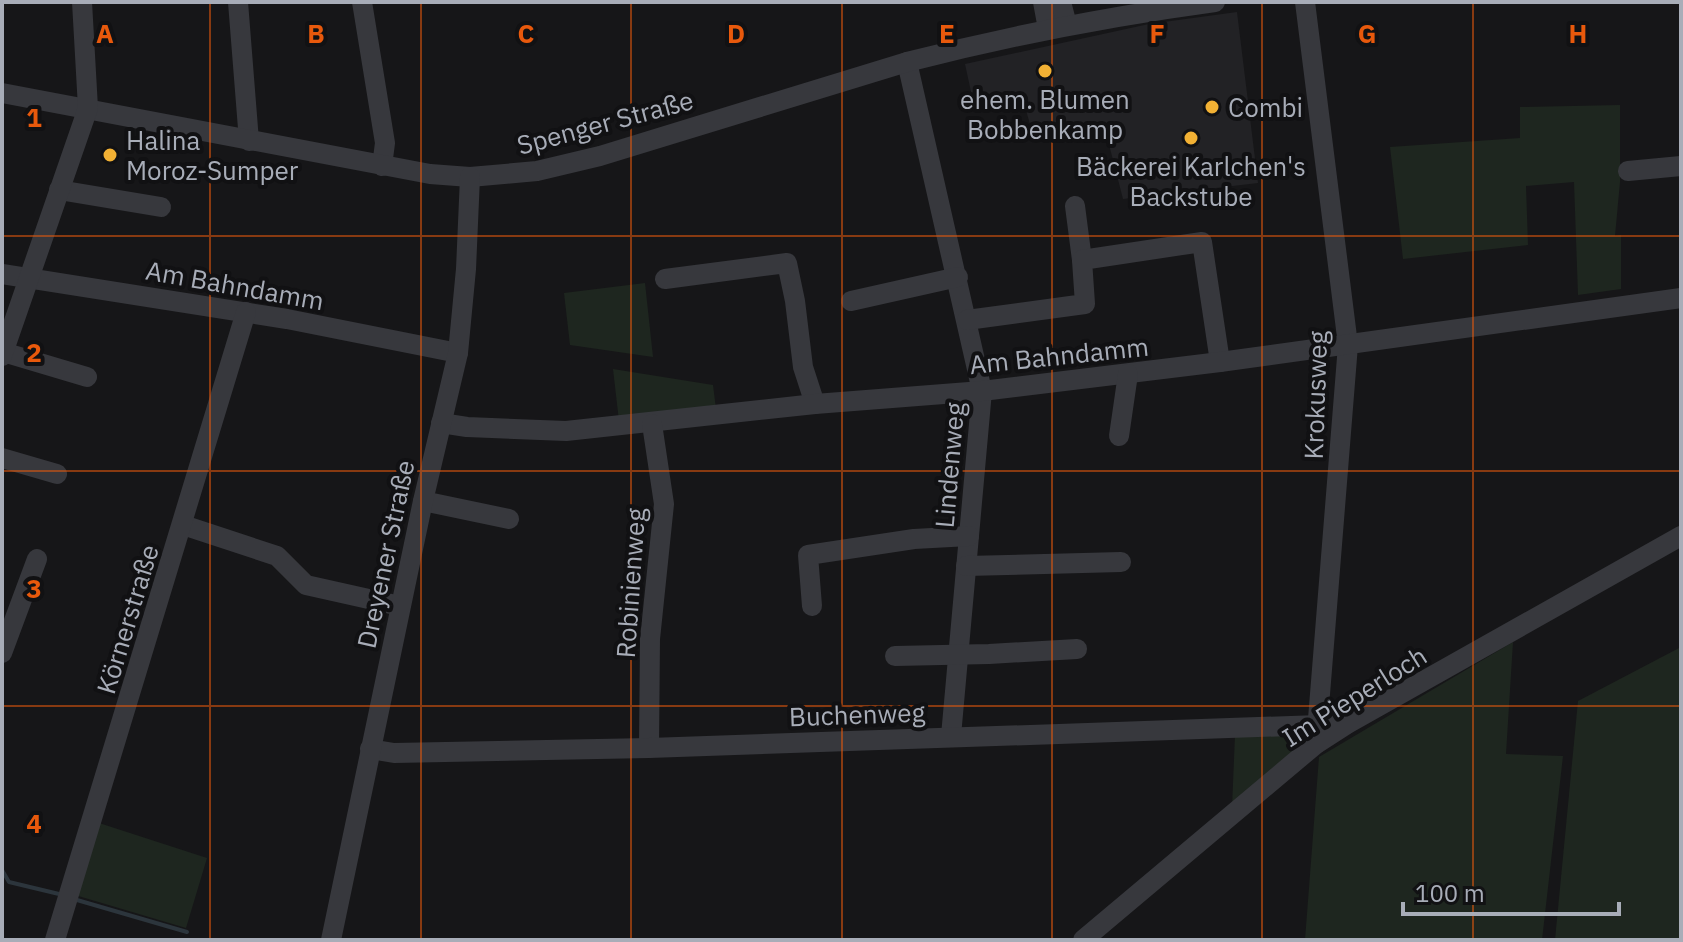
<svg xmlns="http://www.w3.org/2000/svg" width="1683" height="942" font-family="'IBM Plex Sans',sans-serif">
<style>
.built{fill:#222225}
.green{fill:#1e261f}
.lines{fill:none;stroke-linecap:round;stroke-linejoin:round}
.stream{stroke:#2c353c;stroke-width:4}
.minor{stroke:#37383d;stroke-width:20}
.grid{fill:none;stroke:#e8590c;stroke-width:2;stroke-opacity:0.55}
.poi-dot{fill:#f2b134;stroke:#111113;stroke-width:3}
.labels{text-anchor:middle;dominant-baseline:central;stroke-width:8;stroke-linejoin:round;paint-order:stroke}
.poi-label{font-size:26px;fill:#a8adb8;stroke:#111113}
.street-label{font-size:26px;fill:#a8adb8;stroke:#111113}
.grid-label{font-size:26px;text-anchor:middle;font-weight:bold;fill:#e8590c;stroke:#111113;stroke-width:8;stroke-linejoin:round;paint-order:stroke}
</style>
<rect width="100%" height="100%" fill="#161618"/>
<path class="built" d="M1237,12L1258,183L1123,199L1103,121L1034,138L1021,93L973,101L965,64L1149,24Z"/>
<g class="green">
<path d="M1620,105V182L1615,236L1621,235V289L1578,295L1574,182L1526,186L1528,245L1403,259L1390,147L1520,138V107Z"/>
<path d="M645,283L653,357L570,345L564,293Z"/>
<path d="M613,369L713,385L716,409L619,421Z"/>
<path d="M1513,642L1506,754L1563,756L1542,940H1305L1319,757Z"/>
<path d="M1681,647V940H1555L1578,701Z"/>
<path d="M1305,734L1309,741L1232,808L1235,735Z"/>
<path d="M96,822L207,858L186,928L75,895Z"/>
</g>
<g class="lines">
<g class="stream">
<path d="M2,870L9,882L59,894"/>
<path d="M77,900L187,932"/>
</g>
<g class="minor">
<path d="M238,2L249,141"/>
<path d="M362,2L385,143L382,166"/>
<path d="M1043,2L1048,29"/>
<path d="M1061,2L1067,25"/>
<path d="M1305,2L1348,345L1316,744"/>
<path d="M907,62L982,391L951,736"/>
<path d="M2,93L430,174L470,177L537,171L600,156L907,62C1009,36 1111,16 1215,2"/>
<path d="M1628,171L1681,166"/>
<path d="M59,190L161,207"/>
<path d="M1075,206L1082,260"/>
<path d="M2,274L287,319L458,353"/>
<path d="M665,279L787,263L795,301L803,367L815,404"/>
<path d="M851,301L958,277"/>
<path d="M967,320L1085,304L1082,260L1202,242L1220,362"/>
<path d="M3,352L87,377"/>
<path d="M2,356L88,108L82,2"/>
<path d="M441,423L467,427L566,431L815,404L982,391L1220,362L1681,298"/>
<path d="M1119,436L1128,374"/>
<path d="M2,458L57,474"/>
<path d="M423,501L509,519"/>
<path d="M183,525L277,556L306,585L400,606"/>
<path d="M966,566L1121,562"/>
<path d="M812,606L808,555L914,539L969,536"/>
<path d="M2,653L37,559"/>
<path d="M895,656L989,654L1077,649"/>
<path d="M649,748L650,639L664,504L652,424"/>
<path d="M370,749L394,753L649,748L1347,724"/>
<path d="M55,940L246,312"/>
<path d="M331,940L423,501L458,353L466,269L470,177"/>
<path d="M1083,940L1316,744L1347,724L1681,536"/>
</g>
</g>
<path class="grid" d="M210,2V940M421,2V940M631,2V940M842,2V940M1052,2V940M1262,2V940M1473,2V940M2,236H1681M2,471H1681M2,706H1681"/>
<g class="poi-dot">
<circle cx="1045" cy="71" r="8"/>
<circle cx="1212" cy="107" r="8"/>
<circle cx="1191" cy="138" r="8"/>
<circle cx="110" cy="155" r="8"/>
</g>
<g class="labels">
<g class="poi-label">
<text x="1045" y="99">ehem. Blumen<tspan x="1045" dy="30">Bobbenkamp</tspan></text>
<text x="1228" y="107" text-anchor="start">Combi</text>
<text x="126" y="140" text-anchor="start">Halina<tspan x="126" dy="30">Moroz-Sumper</tspan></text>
<text x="1191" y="166">Bäckerei Karlchen's<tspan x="1191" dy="30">Backstube</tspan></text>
</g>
<g class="street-label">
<text transform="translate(605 122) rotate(-15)">Spenger Straße</text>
<text transform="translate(235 285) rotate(10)">Am Bahndamm</text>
<text transform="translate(1059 355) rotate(-6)">Am Bahndamm</text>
<text transform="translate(1315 395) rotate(-88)">Krokusweg</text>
<text transform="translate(949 465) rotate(-85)">Lindenweg</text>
<text transform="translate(385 554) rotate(-78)">Dreyener Straße</text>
<text transform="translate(630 583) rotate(-86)">Robinienweg</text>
<text transform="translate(127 619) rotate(-73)">Körnerstraße</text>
<text transform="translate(1354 696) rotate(-32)">Im Pieperloch</text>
<text transform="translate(857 714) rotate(-2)">Buchenweg</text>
</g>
</g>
<g class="grid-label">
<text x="105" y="43">A</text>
<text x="316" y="43">B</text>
<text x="526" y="43">C</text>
<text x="736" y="43">D</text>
<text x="947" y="43">E</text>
<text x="1157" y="43">F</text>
<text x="1367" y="43">G</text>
<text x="1578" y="43">H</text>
<text x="34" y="127">1</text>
<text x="34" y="362">2</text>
<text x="34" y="598">3</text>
<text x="34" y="833">4</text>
</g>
<rect width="1683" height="942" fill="none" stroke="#a8adb8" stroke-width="8"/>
<path d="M1403 902v12h216v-12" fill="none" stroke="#a8adb8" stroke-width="4"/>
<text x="1415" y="902" font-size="24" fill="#a8adb8" stroke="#111113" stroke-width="6" paint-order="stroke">100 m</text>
</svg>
